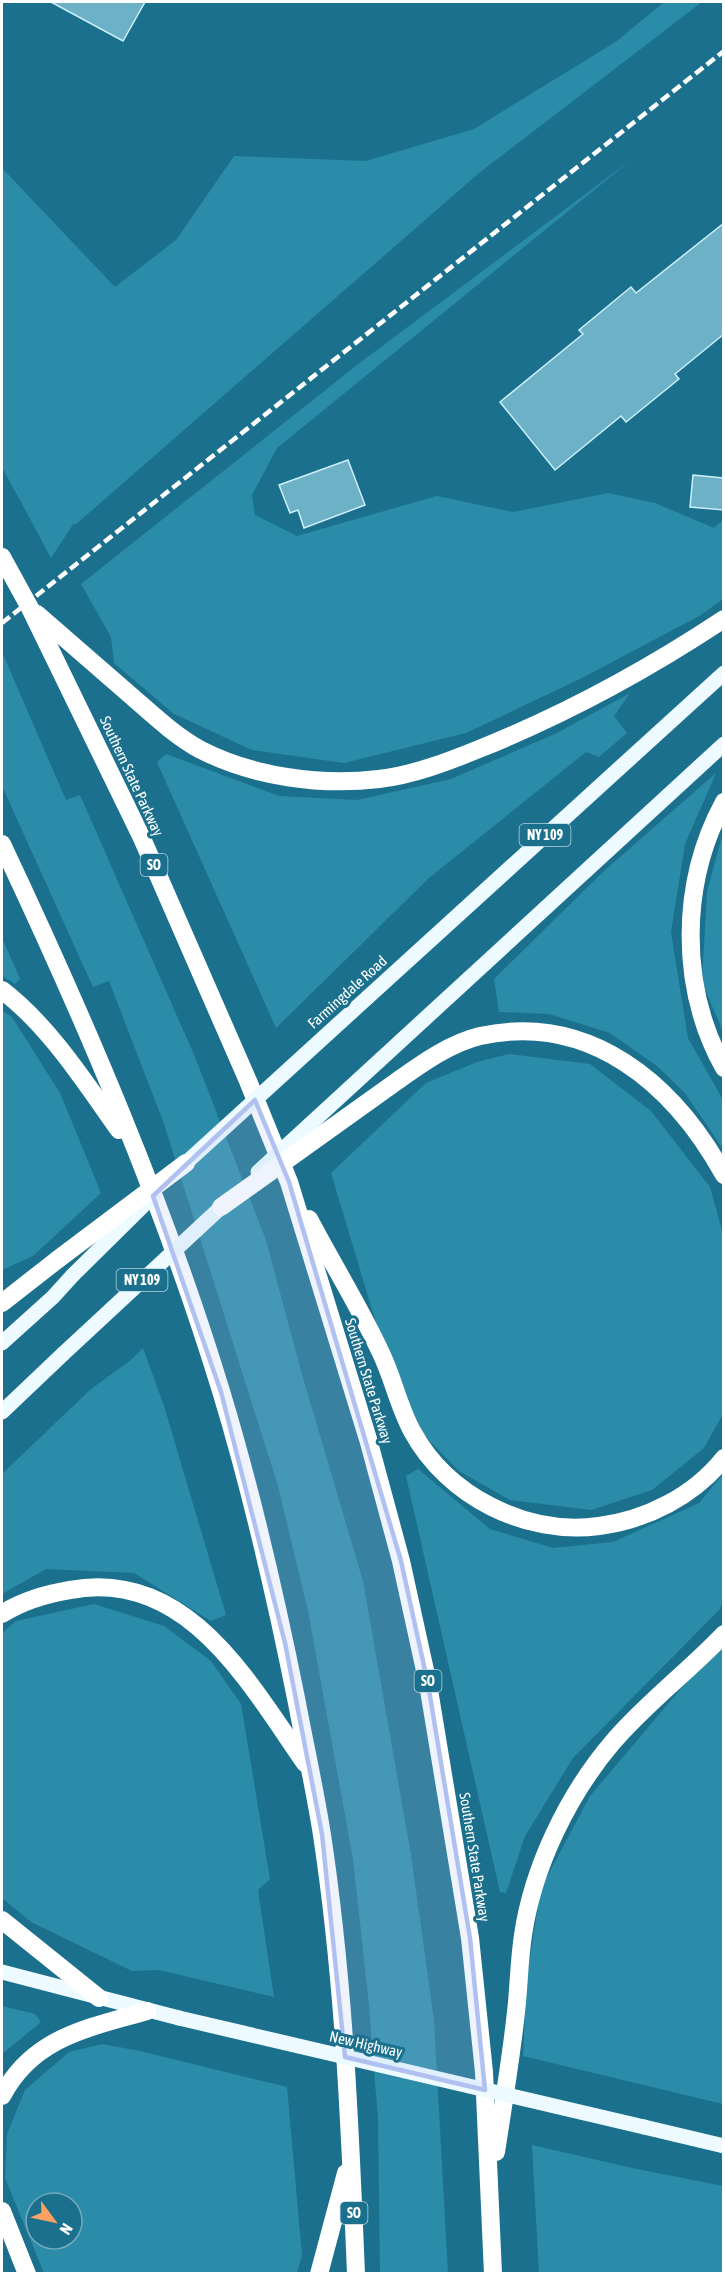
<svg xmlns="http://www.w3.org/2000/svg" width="725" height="2275" font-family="'Asap Condensed',sans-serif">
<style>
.green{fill:#2a8ca9;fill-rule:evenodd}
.building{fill:#6db1c6;stroke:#cdeffa;stroke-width:1.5}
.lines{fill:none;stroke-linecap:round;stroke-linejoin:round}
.major{stroke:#edfaff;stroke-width:15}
.highway{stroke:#fff;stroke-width:18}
.rail{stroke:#fff;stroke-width:4.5;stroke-dasharray:10 4.5;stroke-linecap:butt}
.major-bridge{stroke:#edfaff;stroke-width:15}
.highway-bridge{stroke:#fff;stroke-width:18}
.marked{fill:#b0c1f1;fill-opacity:0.2;stroke:#b0c1f1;stroke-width:4.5;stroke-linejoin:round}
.labels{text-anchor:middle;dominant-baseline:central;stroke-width:6;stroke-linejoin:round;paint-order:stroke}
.shield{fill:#1b718d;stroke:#bbd4dd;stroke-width:1.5}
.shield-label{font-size:14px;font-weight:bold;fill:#fff}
.street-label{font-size:15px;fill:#fff;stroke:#1b718d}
</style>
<rect width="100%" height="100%" fill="#1b718d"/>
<g class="green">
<path d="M664,2H702L479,173L75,525L74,523L51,558L2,467V168L115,287L176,240L234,156L366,161L474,129L617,41Z"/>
<path d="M631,160L277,448L252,495L255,515L297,536L437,496L513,512L608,493L655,503L714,528L723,520V599L701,615L580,679L466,733L344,763L252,750L174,714L114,663L111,637L81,584L357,365Z"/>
<path d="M2,652L66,800L80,795L195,1057L266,1240L301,1371L363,1581L411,1855L434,2020L448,2273H380L378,2120L369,2005L353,1859L308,1611L278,1486L163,1121L109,981L93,987L2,786Z"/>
<path d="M630,693L614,716L627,733L599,757L586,752L430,877L276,1028L157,762L166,754L279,796L357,800L451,779L557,733Z"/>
<path d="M716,773L685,844L671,932L688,1038L723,1100V1149L685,1093L657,1066L610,1033L549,1014L499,1012L494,979L605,870Z"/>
<path d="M723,832V1032L702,982L707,892Z"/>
<path d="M2,938L20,979L15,984L2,976Z"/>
<path d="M2,1011L12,1017L60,1093L101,1193L33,1256L2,1270Z"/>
<path d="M509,1054L590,1064L651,1111L710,1187L723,1234V1414L704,1448L652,1490L591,1510L510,1500L459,1471L418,1429L395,1386L331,1173L426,1083L477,1062Z"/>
<path d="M143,1348L164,1406L226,1615L211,1621L134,1573L46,1569L2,1594V1474L91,1389L131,1360Z"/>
<path d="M418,1469L490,1529L553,1548L613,1542L699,1503L723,1474V1602L719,1610L573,1758L525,1836L506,1893L500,1892L406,1476Z"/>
<path d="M94,1604L164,1626L211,1661L241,1704L270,1879L258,1890L274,1997L159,1970L132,1971L31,1922L2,1898V1633L16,1621Z"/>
<path d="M723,1647V2104L523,2056L527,1975L541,1888L590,1796L684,1685Z"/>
<path d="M2,2006L35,2014L41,2022L2,2054Z"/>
<path d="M102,2044L140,2051L287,2087L302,2255L297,2273H44L5,2178L7,2134L25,2090L69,2052ZM36,2203H72V2239H36Z"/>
<path d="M532,2145L632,2168L723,2186V2273H539Z"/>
</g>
<g class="building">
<path d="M51,2H145L123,41Z"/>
<path d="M724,223V334L675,374L679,379L626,422L621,416L555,470L500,402L583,334L579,330L631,287L636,293Z"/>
<path d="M348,460L365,505L304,528L298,510L290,513L279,485Z"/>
<path d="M693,475L723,478L724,510L690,507Z"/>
</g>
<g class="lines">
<g class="major">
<path d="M368,997L724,673"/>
<path d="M380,1060L724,744"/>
<path d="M2,1343L53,1297L73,1275"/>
<path d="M2,1412L63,1354"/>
<path d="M2,1972L179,2018"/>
<path d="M644,2127L724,2146"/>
</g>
<g class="highway">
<path d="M2,557L30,608L141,836L248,1081L289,1182L368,1439L401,1561L428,1684L470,1938L484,2072L493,2274"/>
<path d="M37,614C68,641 99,668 129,694C152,714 175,736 201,750C254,777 321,786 379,779C413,775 447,762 479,749C564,715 647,670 724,619"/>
<path d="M724,802C680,883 679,987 724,1068"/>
<path d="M2,844C85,1020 164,1204 221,1391C252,1493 276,1598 297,1703C305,1746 315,1790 322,1835C344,1980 350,2127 356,2274"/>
<path d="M2,990C50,1027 84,1081 119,1130"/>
<path d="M400,1079C424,1062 451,1043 480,1036C590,1012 674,1084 724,1175"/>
<path d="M309,1219C332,1263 359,1306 380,1351C393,1377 398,1405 412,1431C447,1496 526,1536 599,1526C646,1520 694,1496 724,1458"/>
<path d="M2,1303L57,1260"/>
<path d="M2,1614C22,1601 46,1594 70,1590C187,1568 249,1683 305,1763"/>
<path d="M2,1920L99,1998"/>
<path d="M2,2096C33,2037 88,2028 147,2011"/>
<path d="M496,2152C503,2106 511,2059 516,2012C519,1986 519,1961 523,1935C533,1867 568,1795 612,1743C646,1703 688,1672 724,1634"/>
<path d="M2,2211L27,2274"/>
<path d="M319,2274L346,2173"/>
</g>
<path class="rail" d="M2,623L724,51"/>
<g class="major-bridge">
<path d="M177,1171L368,997"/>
<path d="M258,1172L380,1060"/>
<path d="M73,1275L154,1195"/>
<path d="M63,1354L230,1199"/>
<path d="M179,2018L644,2127"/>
</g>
<g class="highway-bridge">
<path d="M221,1207L400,1079"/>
<path d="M57,1260L186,1163"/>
</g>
</g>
<path class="marked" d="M255,1100L289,1182L401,1561L428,1684L470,1938L485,2090L345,2057L322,1834L285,1643L221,1392L153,1196Z"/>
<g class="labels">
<g class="shield">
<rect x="519.5" y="824" width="51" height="22" rx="4.5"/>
<rect x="140.5" y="854" width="27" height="22" rx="4.5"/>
<rect x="116.5" y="1269" width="51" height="22" rx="4.5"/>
<rect x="414.5" y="1670" width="27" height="22" rx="4.5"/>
<rect x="340.5" y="2202" width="27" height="22" rx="4.5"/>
</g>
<g class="shield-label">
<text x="545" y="835">NY 109</text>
<text x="154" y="865">SO</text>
<text x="142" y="1280">NY 109</text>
<text x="428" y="1681">SO</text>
<text x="354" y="2213">SO</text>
</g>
<g class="street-label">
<text transform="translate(132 776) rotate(65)">Southern State Parkway</text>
<text transform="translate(347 992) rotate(-42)">Farmingdale Road</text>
<text transform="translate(369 1381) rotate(73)">Southern State Parkway</text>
<text transform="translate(475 1857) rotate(81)">Southern State Parkway</text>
<text transform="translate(366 2044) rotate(13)">New Highway</text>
</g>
</g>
<rect width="725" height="2275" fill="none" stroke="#ffffff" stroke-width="6"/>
<g transform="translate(54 2221) rotate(123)"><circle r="28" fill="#1b718d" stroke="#76aabb" stroke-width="1.5"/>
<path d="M0-4.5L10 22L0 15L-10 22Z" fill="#ffa163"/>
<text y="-9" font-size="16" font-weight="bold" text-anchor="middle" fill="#ffffff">N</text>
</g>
</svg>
